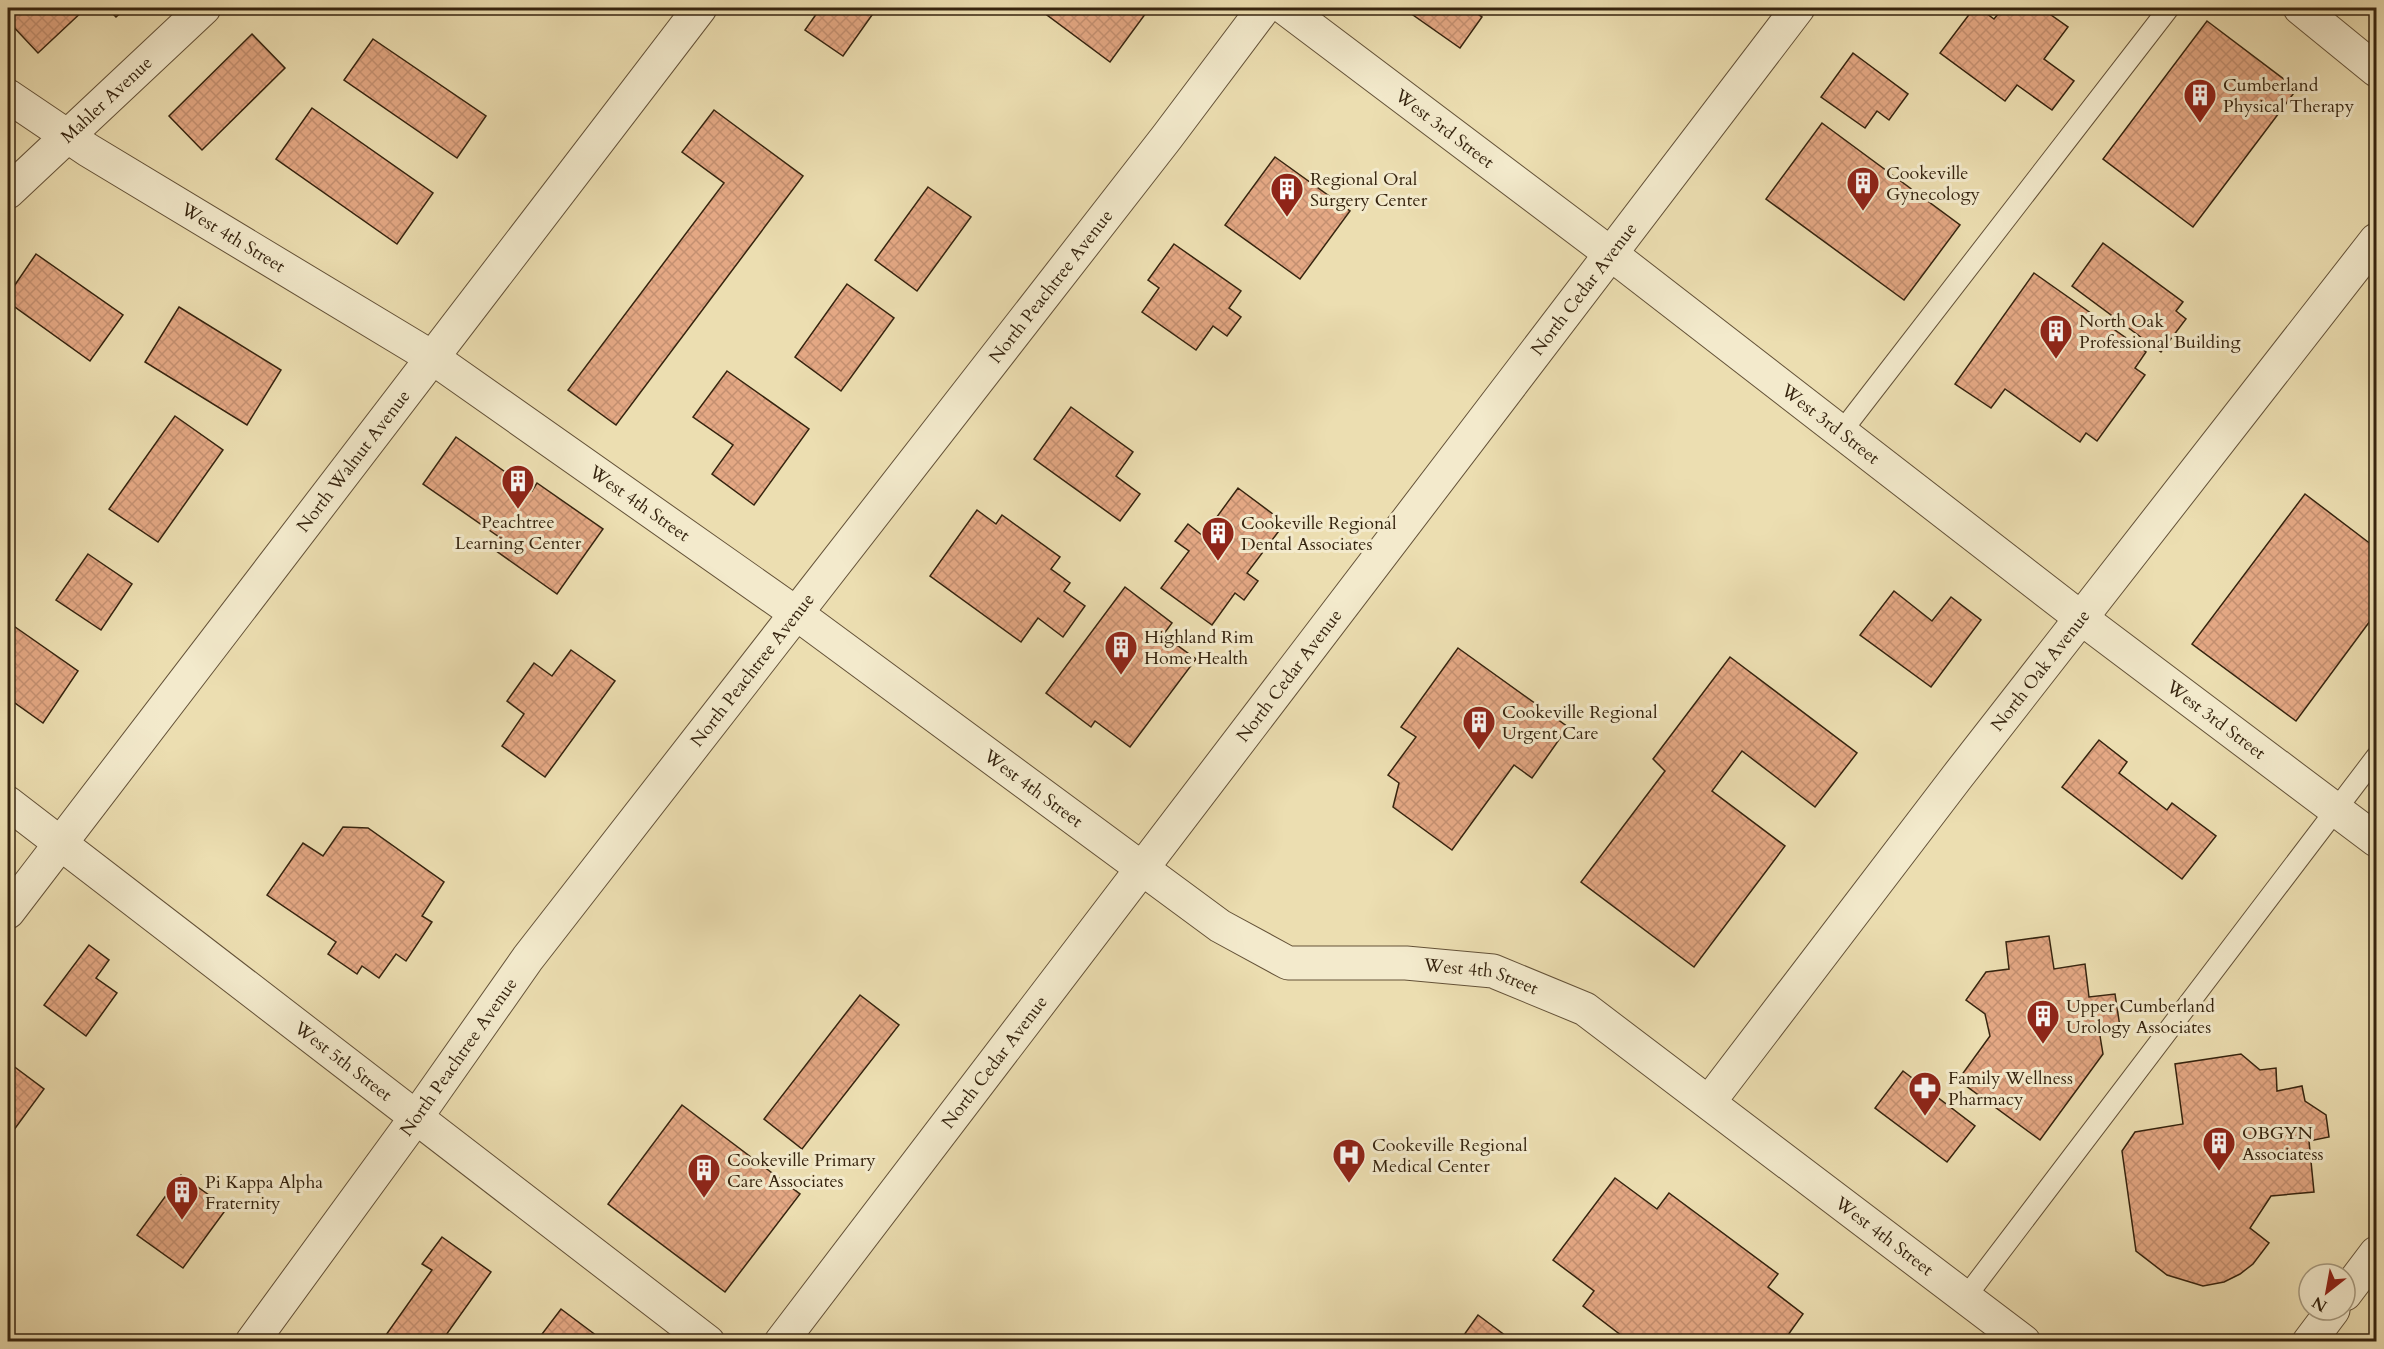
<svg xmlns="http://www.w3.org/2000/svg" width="2384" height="1349" font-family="Cardo,serif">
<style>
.building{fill:url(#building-cross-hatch);stroke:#36240f;stroke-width:1.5}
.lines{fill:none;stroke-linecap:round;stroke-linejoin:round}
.service-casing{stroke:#645238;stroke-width:22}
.minor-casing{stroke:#645238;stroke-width:35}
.tertiary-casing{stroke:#645238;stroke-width:35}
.service{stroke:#f3eacc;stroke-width:20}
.minor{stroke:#f3eacc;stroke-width:33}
.tertiary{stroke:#f3eacc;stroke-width:33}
.labels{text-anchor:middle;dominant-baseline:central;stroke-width:6;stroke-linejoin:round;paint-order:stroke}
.poi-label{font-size:18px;fill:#36240f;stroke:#f3eacc;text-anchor:start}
.street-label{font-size:18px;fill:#36240f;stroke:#f3eacc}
</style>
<defs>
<pattern id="building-cross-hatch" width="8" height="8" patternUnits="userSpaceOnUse" patternTransform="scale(1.5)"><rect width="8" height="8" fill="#e4a884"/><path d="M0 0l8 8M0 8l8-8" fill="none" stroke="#c49071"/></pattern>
</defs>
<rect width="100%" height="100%" fill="#ecdeb1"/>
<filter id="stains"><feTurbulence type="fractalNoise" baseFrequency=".00333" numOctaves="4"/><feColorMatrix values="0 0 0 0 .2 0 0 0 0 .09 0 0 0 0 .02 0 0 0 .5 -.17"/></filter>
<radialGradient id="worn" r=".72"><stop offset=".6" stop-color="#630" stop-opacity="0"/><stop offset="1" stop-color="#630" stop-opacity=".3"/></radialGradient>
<g class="building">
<path d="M8,8H86L38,53L8,21Z"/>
<path d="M107,8H126L116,17Z"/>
<path d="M812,8H877L843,56L805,30L817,13Z"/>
<path d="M1052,8H1138L1146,13L1110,62L1047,15Z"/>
<path d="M1403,8H1469L1482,17L1460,48Z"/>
<path d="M1974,8H1979L1994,19L2003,8H2041L2068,27L2044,59L2074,81L2052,110L2017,85L2005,101L1940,53Z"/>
<path d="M2207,21L2297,89L2193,227L2103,159Z"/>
<path d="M252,34L285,68L202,150L169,116Z"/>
<path d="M373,39L486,116L457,158L344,80Z"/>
<path d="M1853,53L1908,94L1889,120L1877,111L1865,128L1821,97Z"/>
<path d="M312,108L433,193L397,244L276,159Z"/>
<path d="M714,110L803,176L616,425L568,390L724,183L682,152Z"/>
<path d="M1822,123L1960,225L1904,300L1766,199Z"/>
<path d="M1275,157L1350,211L1300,279L1225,225Z"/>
<path d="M928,187L971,217L917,291L875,260Z"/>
<path d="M2103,243L2183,302L2176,311L2186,319L2161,352L2072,286Z"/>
<path d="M1174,244L1241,291L1229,308L1241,317L1227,336L1213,326L1196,350L1142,312L1159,288L1148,280Z"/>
<path d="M36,254L123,315L90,361L8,302V295Z"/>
<path d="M2034,273L2146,352L2135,368L2145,375L2097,441L2086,433L2080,442L2005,389L1991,408L1955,384Z"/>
<path d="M847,284L894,318L841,391L795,357Z"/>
<path d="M179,307L281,370L247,425L145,362Z"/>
<path d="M727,371L809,429L754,505L712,474L733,445L693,417Z"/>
<path d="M1071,407L1133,452L1116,476L1140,494L1120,521L1034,459Z"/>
<path d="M175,416L223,450L158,542L109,509Z"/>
<path d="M456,437L532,491L537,483L603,529L557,594L492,548L499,537L423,484Z"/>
<path d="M1238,488L1285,523L1247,573L1258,581L1244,600L1235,593L1212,625L1161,588L1189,551L1175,541L1188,524L1203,536Z"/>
<path d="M2305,494L2376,548V613L2296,721L2192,644Z"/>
<path d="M977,510L996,524L1002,515L1060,557L1051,569L1070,583L1064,591L1085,606L1063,637L1038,618L1021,642L930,576Z"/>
<path d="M88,554L132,584L101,630L56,600Z"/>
<path d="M1125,587L1172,623L1163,635L1196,659L1130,747L1095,721L1091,727L1046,693Z"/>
<path d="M1894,591L1932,621L1951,597L1981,620L1931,687L1860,635Z"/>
<path d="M8,622L78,671L43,723L8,698Z"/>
<path d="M1458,648L1568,727L1532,778L1514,765L1452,850L1393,807L1399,783L1388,775L1416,737L1401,727Z"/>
<path d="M571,650L615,681L545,777L502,746L524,714L507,701L534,663L552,676Z"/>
<path d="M1730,657L1857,753L1815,807L1742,751L1712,791L1785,846L1694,967L1581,882L1665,771L1653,759Z"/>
<path d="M2099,740L2127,762L2119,773L2167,810L2172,803L2216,836L2182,879L2062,787Z"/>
<path d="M343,827L368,828L444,882L422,916L432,922L406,961L396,954L379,978L362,966L357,974L328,954L336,942L267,895L303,843L323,856Z"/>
<path d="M2049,936L2054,969L2085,964L2089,997L2115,994L2120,1027L2099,1030L2103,1054L2040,1140L1958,1080L1990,1036L1985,1014L1966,1000L1986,972L2009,969L2006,942Z"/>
<path d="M89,945L109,960L96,978L117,993L86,1036L44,1005Z"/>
<path d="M860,995L899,1025L802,1149L764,1119Z"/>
<path d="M2241,1054L2260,1070L2276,1068L2277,1091L2302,1086L2305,1101L2326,1115L2329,1137L2309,1141L2314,1192L2271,1196L2250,1228L2269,1243L2253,1264L2240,1274L2224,1282L2203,1286L2167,1275L2136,1251L2122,1151L2135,1132L2183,1124L2175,1064Z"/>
<path d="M8,1062L44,1089L8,1138Z"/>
<path d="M1903,1071L1975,1126L1947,1162L1875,1108Z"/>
<path d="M682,1105L800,1194L725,1292L608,1204Z"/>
<path d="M181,1175L227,1208L183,1268L137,1235Z"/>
<path d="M1615,1178L1657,1209L1669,1193L1778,1274L1768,1287L1803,1314L1783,1342H1630L1583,1306L1594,1291L1553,1260Z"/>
<path d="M442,1237L491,1272L441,1342H381L432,1270L422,1264Z"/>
<path d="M561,1309L605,1342H536Z"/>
<path d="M1478,1315L1514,1342H1459Z"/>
</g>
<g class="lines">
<g class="service-casing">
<g id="service">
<path d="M1842,431L2169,8"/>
<path d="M1965,1298L2376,757"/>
</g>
</g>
<g class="minor-casing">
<g id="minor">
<path id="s1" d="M1285,8L1611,254L2081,618L2376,840"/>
<path d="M2300,8L2376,70"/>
<path id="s2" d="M8,96L88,150L433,358L797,614L1220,926L1288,963H1406L1493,971L1585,1009L2024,1342"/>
<path id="s3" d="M8,803L708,1342"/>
<path id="s4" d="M8,912L700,8"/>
<path id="s5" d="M1709,1102L1957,777L2376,240"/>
<path d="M2345,1294L2376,1253"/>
<path id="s6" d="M252,1342L417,1116L528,958L1167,137L1264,8"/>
<path d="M2309,1342L2333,1310"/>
</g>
</g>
<g class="tertiary-casing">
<g id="tertiary">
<path id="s7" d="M8,192L204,8"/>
<path id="s8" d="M781,1342L1798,8"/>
</g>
</g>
<use href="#service" class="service"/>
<use href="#minor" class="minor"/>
<use href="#tertiary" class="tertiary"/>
</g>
<defs>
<g id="building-pin" transform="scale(1.725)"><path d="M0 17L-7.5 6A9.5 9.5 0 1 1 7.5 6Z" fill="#8f2418" stroke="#f3eacc"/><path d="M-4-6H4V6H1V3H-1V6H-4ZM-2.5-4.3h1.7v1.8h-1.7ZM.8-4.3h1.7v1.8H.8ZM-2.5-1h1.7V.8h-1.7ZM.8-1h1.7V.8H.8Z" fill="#fff"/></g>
<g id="pharmacy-pin" transform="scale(1.725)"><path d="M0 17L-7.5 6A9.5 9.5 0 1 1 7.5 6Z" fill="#8f2418" stroke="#f3eacc"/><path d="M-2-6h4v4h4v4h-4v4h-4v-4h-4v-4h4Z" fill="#fff"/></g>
<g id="hospital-pin" transform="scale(1.725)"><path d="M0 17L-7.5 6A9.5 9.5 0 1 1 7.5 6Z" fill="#8f2418" stroke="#f3eacc"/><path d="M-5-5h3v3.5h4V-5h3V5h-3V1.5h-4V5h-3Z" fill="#fff"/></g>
</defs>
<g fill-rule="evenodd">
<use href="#building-pin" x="2200" y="95"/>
<use href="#building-pin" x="1863" y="183"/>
<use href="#building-pin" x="1287" y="189"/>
<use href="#building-pin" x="2056" y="331"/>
<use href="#building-pin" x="518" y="481"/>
<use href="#building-pin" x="1218" y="533"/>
<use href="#building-pin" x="1121" y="647"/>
<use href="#building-pin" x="1479" y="722"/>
<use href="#building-pin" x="2043" y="1016"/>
<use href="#pharmacy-pin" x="1925" y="1088"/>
<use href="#building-pin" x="2219" y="1143"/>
<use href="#hospital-pin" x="1349" y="1155"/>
<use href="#building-pin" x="704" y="1170"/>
<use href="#building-pin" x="182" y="1192"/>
</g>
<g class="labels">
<g class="poi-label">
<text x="2223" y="85">Cumberland<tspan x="2223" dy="21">Physical Therapy</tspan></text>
<text x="1886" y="173">Cookeville<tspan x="1886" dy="21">Gynecology</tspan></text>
<text x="1310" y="179">Regional Oral<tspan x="1310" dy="21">Surgery Center</tspan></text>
<text x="2079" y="321">North Oak<tspan x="2079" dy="21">Professional Building</tspan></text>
<text x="518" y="522" text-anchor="middle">Peachtree<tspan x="518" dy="21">Learning Center</tspan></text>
<text x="1241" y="523">Cookeville Regional<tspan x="1241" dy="21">Dental Associates</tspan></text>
<text x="1144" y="637">Highland Rim<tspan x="1144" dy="21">Home Health</tspan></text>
<text x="1502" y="712">Cookeville Regional<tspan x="1502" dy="21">Urgent Care</tspan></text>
<text x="2066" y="1006">Upper Cumberland<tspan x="2066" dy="21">Urology Associates</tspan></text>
<text x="1948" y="1078">Family Wellness<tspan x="1948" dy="21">Pharmacy</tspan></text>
<text x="2242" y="1133">OBGYN<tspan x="2242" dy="21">Associatess</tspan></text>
<text x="1372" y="1145">Cookeville Regional<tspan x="1372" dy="21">Medical Center</tspan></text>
<text x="727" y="1160">Cookeville Primary<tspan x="727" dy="21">Care Associates</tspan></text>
<text x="205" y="1182">Pi Kappa Alpha<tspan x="205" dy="21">Fraternity</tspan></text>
</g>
<g class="street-label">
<text stroke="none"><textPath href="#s7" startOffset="135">Mahler Avenue</textPath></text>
<text stroke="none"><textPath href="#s1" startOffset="200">West 3rd Street</textPath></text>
<text stroke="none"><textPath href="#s2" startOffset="266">West 4th Street</textPath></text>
<text stroke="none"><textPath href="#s6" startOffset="1324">North Peachtree Avenue</textPath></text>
<text stroke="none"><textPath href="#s8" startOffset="1324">North Cedar Avenue</textPath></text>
<text stroke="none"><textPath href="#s1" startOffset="686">West 3rd Street</textPath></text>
<text stroke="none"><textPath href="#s4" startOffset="568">North Walnut Avenue</textPath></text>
<text stroke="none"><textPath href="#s2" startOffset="752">West 4th Street</textPath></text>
<text stroke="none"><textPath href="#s6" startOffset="838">North Peachtree Avenue</textPath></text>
<text stroke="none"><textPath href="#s5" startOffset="544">North Oak Avenue</textPath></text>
<text stroke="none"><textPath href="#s8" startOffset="838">North Cedar Avenue</textPath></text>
<text stroke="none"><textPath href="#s1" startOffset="1172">West 3rd Street</textPath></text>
<text stroke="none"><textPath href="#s2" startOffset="1238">West 4th Street</textPath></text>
<text stroke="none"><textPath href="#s2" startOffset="1742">West 4th Street</textPath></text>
<text stroke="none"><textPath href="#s6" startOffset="352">North Peachtree Avenue</textPath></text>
<text stroke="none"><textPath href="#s3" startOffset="423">West 5th Street</textPath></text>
<text stroke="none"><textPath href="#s8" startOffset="352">North Cedar Avenue</textPath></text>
<text stroke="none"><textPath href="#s2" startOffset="2228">West 4th Street</textPath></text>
</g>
</g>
<rect width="2384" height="1349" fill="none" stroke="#ecdeb1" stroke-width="30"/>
<rect x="9" y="9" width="2366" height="1331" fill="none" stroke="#36240f" stroke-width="3"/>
<rect x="15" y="15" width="2354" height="1319" fill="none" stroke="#36240f" stroke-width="1.5"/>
<g transform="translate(2327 1292) rotate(211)"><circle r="28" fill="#f3eacc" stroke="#a79b80" stroke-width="1.5"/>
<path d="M0-4.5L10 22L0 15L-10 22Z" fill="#8f2418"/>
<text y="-9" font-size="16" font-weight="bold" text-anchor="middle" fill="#36240f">N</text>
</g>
<rect width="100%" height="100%" filter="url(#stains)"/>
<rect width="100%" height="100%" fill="url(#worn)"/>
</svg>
